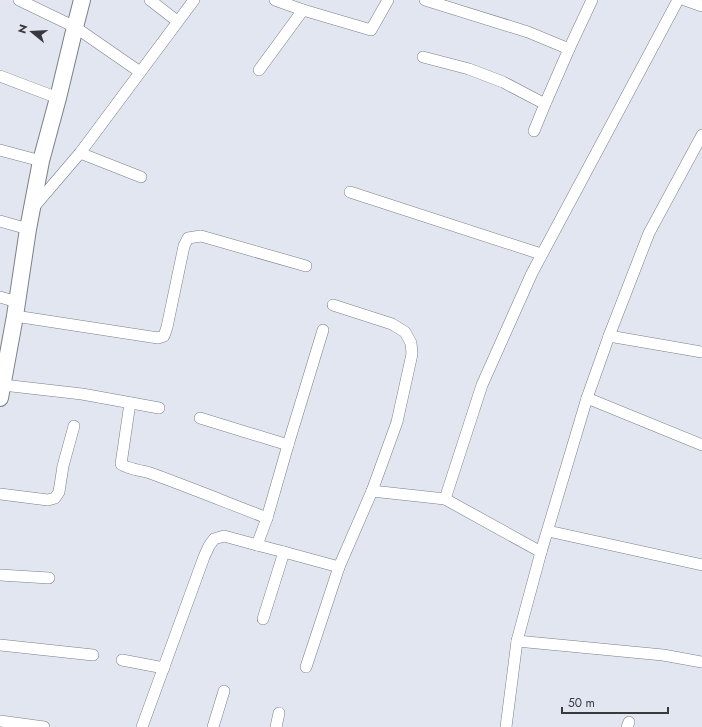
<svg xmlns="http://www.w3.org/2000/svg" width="702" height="727" font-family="Jost,sans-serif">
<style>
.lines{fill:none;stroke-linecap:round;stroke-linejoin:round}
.street-casing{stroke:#7b7f88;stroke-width:12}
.secondary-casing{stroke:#7b7f88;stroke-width:18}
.street{stroke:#fff;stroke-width:11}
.secondary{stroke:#fff;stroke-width:16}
</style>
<rect width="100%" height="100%" fill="#e1e6f0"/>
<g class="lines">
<g class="street-casing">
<g id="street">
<path d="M19,0L75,27L140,72"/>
<path d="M150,0L177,21"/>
<path d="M275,0L303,10L371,30L388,0"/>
<path d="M425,0L528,32L569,49L592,0"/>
<path d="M685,0L702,6"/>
<path d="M423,57L469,69L503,82L545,104"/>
<path d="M259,70L303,10"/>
<path d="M0,76L58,98"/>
<path d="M534,131L545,104L569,49"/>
<path d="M0,150L41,161"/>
<path d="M80,153L141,177"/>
<path d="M350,192L541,254"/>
<path d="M33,208L80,153L194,0"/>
<path d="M0,221L28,229"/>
<path d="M0,297L17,302"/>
<path d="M333,305L392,324L405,332L411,343L412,354L397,422L372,491"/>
<path d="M15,316L158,338L164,336L167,327L184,246L188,238L201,236L306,266"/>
<path d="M609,336L702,352"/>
<path d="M3,385L82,394L159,408"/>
<path d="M587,398L702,445"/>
<path d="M130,403L121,464C125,468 143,471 150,473C189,487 228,503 267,518"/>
<path d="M200,418L288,445"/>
<path d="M0,494L48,500L55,498L59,492L63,466L74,426"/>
<path d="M548,531L702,565"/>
<path d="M257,545L267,518L288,445L323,330"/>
<path d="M541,552L445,499L482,385L532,273L678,0"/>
<path d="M0,575L49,578"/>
<path d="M263,619L284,552"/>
<path d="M517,641L663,655L702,662"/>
<path d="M0,645L93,655"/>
<path d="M122,660L164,668"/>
<path d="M306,667L339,567"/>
<path d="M0,721L44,727"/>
<path d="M142,727L204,557L209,546L214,539L224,536L257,545L284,552L339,567L372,491L445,499"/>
<path d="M213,727L224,691"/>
<path d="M276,727L279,713"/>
<path d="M506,727L517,641L541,552L587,398L609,336L649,233L702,135"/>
<path d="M627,727L629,722"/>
</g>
</g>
<g class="secondary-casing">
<path id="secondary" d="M0,398L15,316L28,229L41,161L58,98L75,27L82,0"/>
</g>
<use href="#street" class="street"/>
<use href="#secondary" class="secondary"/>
</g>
<g transform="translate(32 32) rotate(288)" stroke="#e1e6f0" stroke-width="3" paint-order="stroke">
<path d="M0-3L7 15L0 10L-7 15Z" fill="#37393d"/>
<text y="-6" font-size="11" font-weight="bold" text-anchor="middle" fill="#37393d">N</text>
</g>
<path d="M562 707v6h106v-6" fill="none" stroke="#37393d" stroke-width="2"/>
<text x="568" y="707" font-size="12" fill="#37393d" stroke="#e1e6f0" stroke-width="3" paint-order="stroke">50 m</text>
</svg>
